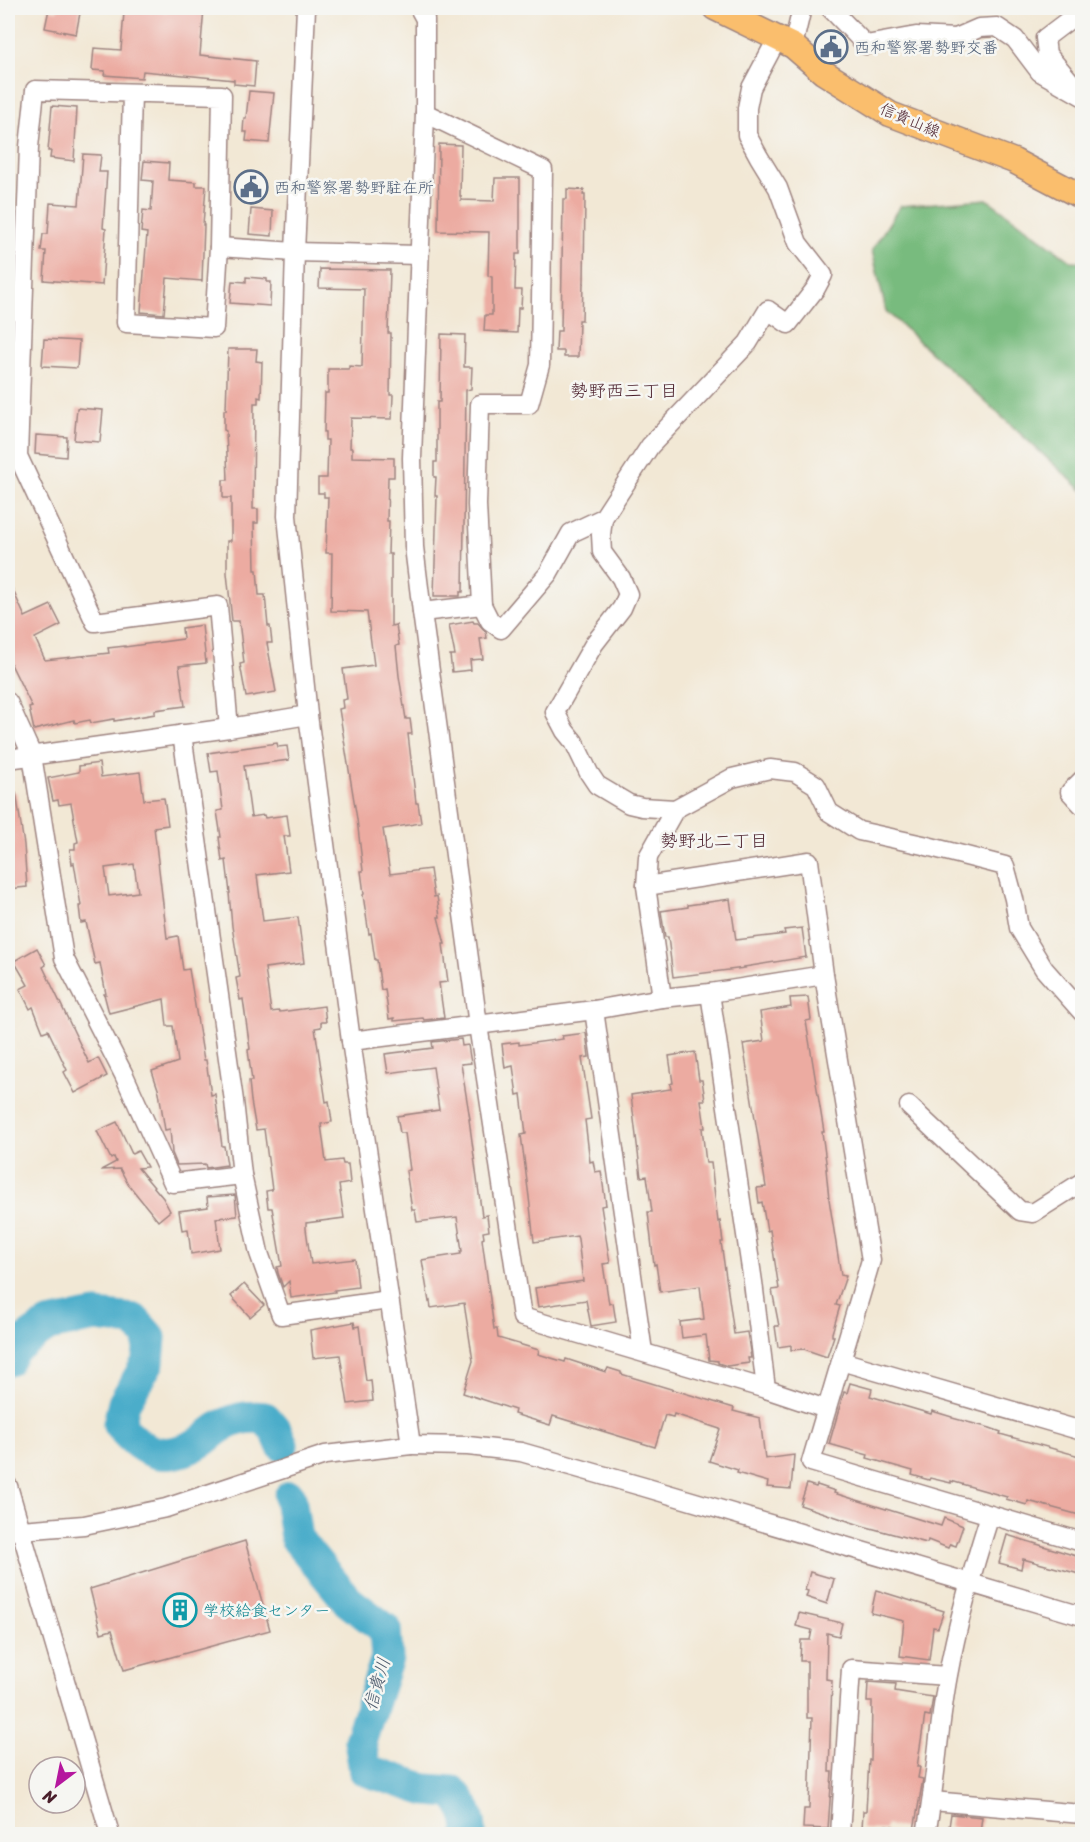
<svg xmlns="http://www.w3.org/2000/svg" width="1090" height="1842" font-family="Sriracha,'Klee One',sans-serif">
<style>
.forest{fill:#78bb7e;stroke:#616d54;stroke-width:1.5}
.lines{fill:none;stroke-linecap:round;stroke-linejoin:round}
.river{stroke:#4badca;stroke-width:33}
.building{fill:#ecaba1;fill-rule:evenodd}
.minor-casing{stroke:#9e8480;stroke-width:21}
.major-casing{stroke:#9e8480;stroke-width:27}
.minor{stroke:#fff;stroke-width:18}
.major{stroke:#fabe6d;stroke-width:24}
.labels{text-anchor:middle;dominant-baseline:central;stroke-width:5;stroke-linejoin:round;paint-order:stroke}
.service-label{font-size:16px;fill:#4e5e75;stroke:#f6f6f2;text-anchor:start}
.street-label{font-size:16px;fill:#4a1f2b;stroke:#f6f6f2}
.culture-label{font-size:16px;fill:#0d838f;stroke:#f6f6f2;text-anchor:start}
.neighbourhood-label{font-size:18px;fill:#4a1f2b;stroke:#f6f6f2}
.water-label{font-size:18px;font-style:italic;fill:#4a586b;stroke:#f6f6f2}
</style>
<rect width="100%" height="100%" fill="#f6f6f2"/>
<filter id="ink" filterUnits="userSpaceOnUse"><feTurbulence type="fractalNoise" baseFrequency=".0167" numOctaves="2"/><feDisplacementMap in="SourceGraphic" scale="12" xChannelSelector="R" yChannelSelector="G"/><feConvolveMatrix kernelMatrix="1 2 1 2 8 2 1 2 1" color-interpolation-filters="sRGB"/></filter>
<filter id="wash" filterUnits="userSpaceOnUse"><feTurbulence type="fractalNoise" baseFrequency=".008" numOctaves="4" result="noise"/><feDisplacementMap in="SourceGraphic" scale="24" xChannelSelector="R" yChannelSelector="G"/><feGaussianBlur stdDeviation="1.35" result="paint"/><feColorMatrix in="noise" values="0 0 0 0 0 0 0 0 0 0 0 0 0 0 0 0 0 1.4 0 .05"/><feComposite in="paint" operator="in"/></filter>
<g filter="url(#wash)">
<rect width="100%" height="100%" fill="#f2e8d5"/>
<path class="forest" d="M987,199L1071,261L1082,262V490L886,311L872,250L900,206Z"/>
<g class="lines">
<g class="river">
<path d="M8,1360L15,1348L48,1325L96,1316L134,1320L150,1338L148,1362L124,1403L119,1424C143,1455 167,1463 202,1441C209,1436 216,1429 224,1425C238,1418 251,1416 265,1418L276,1431L282,1445"/>
<path d="M290,1497L296,1538L348,1601L385,1629L387,1658L360,1741L365,1770L427,1790L453,1792C465,1806 470,1816 470,1834"/>
</g>
</g>
<g id="blocks">
<g class="building">
<path d="M58,8H81L76,34L45,28L49,9L57,11Z"/>
<path d="M167,8H204L200,55L256,61L254,86L234,84V80L143,71L142,78L104,75L105,71L92,70L94,48L121,50L124,12H134L135,9L166,12Z"/>
<path d="M249,91L274,93L269,143L246,141L247,132H243L244,118H246Z"/>
<path d="M52,106L77,108L74,161L50,158L51,151H48Z"/>
<path d="M439,144L461,145L460,196H461V200L494,201L495,178H520V254H516L515,290H522L521,308H518L517,333L484,331L485,315H492V277L488,276L489,232L438,231Z"/>
<path d="M83,154L101,155L99,172H107L103,228L106,229L102,285L44,280L46,251H41L43,234H48L50,203L79,205Z"/>
<path d="M144,161L169,163L168,180L196,182V186H206L203,225H204L202,281L167,278L164,314L141,312L147,233L141,232L143,210L151,211L153,181L142,180Z"/>
<path d="M567,189L584,190L583,195H585L584,283H583L582,320H579L578,357H564V351H556L557,331H561L563,199H567Z"/>
<path d="M251,209L273,211L272,236L249,234Z"/>
<path d="M320,269L390,270L388,333H391L390,395H393L392,419L351,418L350,448H352V457L394,458V477H388L387,521H389L388,554H391V626L396,625L399,645L396,646L399,676L406,719H410L412,734H408L416,803H418L421,823L383,829L390,874L430,869L434,897L437,896L440,917H438L445,944H443L448,982L439,983L444,1018L424,1020L423,1018L394,1021V1018L389,1019L385,989L381,990L377,960H375L371,933L369,934L363,895L364,894L361,871H363L357,819L339,709L343,708L342,700L347,699L343,669L374,665L367,612L331,611L332,553H326L328,497H324V493H318V478H327L328,440H325V432H324L325,393H328V369H349V366L362,367L364,289L319,288Z"/>
<path d="M246,277L267,279V282H271L270,306L230,303L232,281L246,282Z"/>
<path d="M441,334L465,335L464,367H472L471,389L466,390L463,592H460V596H434L437,496H435L436,477H434V462H437V402H440Z"/>
<path d="M44,339L79,341L77,368L42,366Z"/>
<path d="M228,349H257L256,361L262,362L261,398L258,397V403H254L253,509H258V523H254L255,570H257L259,595H265L268,626H270L272,643H267L276,692L246,697L240,664L244,663L239,621H232L227,573V541H231V498H223V480H228L226,431L224,430V410H226Z"/>
<path d="M77,408L103,410L100,442L74,440Z"/>
<path d="M36,435L67,437L66,457L35,454Z"/>
<path d="M8,579L25,617L51,605L61,625L35,638L45,660L109,653L108,648L125,646V647L183,639L182,628L202,625L206,663L179,666L185,706L155,710V714L114,721V719L91,723L90,720L75,723L74,720L34,730L29,708L32,707L8,658Z"/>
<path d="M473,621L474,623H478L486,632L487,638L480,639L483,659L470,660L471,670L452,672L450,655H455L449,625Z"/>
<path d="M277,743L278,747L287,746L289,760L244,766L251,817L264,815L265,818L287,815L290,836H284L289,871L257,875L263,921L298,917L304,963L265,968L271,1012L279,1011L280,1012L324,1006L326,1022H321V1027L315,1028L326,1102L329,1101L332,1122L321,1124L326,1162L342,1160L343,1164H348L350,1183L339,1185L344,1218L306,1223V1229L311,1264L355,1259L358,1287L334,1290L335,1292L291,1298L289,1281L283,1287L278,1273L277,1267L282,1266L272,1208H268L266,1191L272,1190L264,1129L256,1130L251,1101L249,1081H252L248,1050L250,1049L243,999L240,1000L236,978L240,977L232,926L229,893H230L226,860L222,861L219,837H221L217,811L223,810L218,771L211,772L208,753Z"/>
<path d="M99,763L101,777L140,772L144,800L164,798L168,825L154,827L167,938L178,936L183,970L189,969L204,1060H206L211,1095L215,1094L222,1146H224L227,1165L206,1168L205,1164L177,1165L172,1153L170,1129L165,1130L159,1092L152,1071L178,1062L173,1026H167L164,999L109,1013L104,994H106L100,963L95,964L86,922L81,923L79,906H81L74,863L72,864L70,849H75V843L78,842L71,803L59,805L58,800L53,801L48,778L79,772V766ZM134,864L138,892L109,896L105,868Z"/>
<path d="M16,792L24,845L27,887L8,889V793Z"/>
<path d="M730,899L736,940L785,934L784,930L802,928L806,957L744,967L745,968L673,977L668,937H665L661,911L688,907V905Z"/>
<path d="M37,948L46,965L43,967L89,1063L98,1058L107,1076L75,1093L64,1072L67,1070L48,1030L43,1032L33,1007L30,1009L20,989L28,985L14,961Z"/>
<path d="M808,997L811,1020L806,1021L824,1132H822L827,1169H826L829,1199L841,1275L846,1276L836,1305L840,1306L832,1333V1336H834L827,1357L804,1349L791,1350V1345L778,1347L775,1326H779L772,1290L779,1289L770,1230L767,1231L762,1202L759,1203L757,1188L766,1187L743,1044L764,1041L760,1012L791,1007L790,998Z"/>
<path d="M586,1033L589,1057L582,1058L591,1119L585,1120L590,1162L593,1161L595,1172L601,1171L606,1205L601,1206L610,1263L603,1264L609,1304L613,1303L616,1322L591,1326L586,1300L538,1307L535,1288L583,1281L578,1239L577,1236L534,1242L529,1197L521,1135L526,1134L521,1094L517,1095L513,1066L505,1068L502,1044L519,1042V1045L563,1039L562,1036Z"/>
<path d="M461,1039L462,1046L468,1045L471,1063L461,1064L470,1119H469L482,1216L487,1215L489,1231L483,1232L484,1238L482,1239L494,1329H497L498,1338L539,1350L538,1354L565,1362L566,1359L606,1372L608,1368L621,1372V1374L734,1408L733,1411L760,1418L765,1459L794,1455L791,1489L767,1487L768,1482L737,1473L738,1470L709,1461L720,1429L674,1414L673,1417L665,1415L655,1447L553,1416L550,1425L514,1414L515,1410L463,1393L473,1361L464,1303L431,1308L430,1301L429,1302L422,1260L461,1254L460,1251H462L457,1217L417,1222L415,1210H412L408,1183L406,1171L410,1170L405,1133H400L397,1116L439,1110L433,1067L388,1073L385,1054L433,1048L432,1042Z"/>
<path d="M695,1052L699,1080H702L705,1100H701L705,1128H702L706,1163H711L718,1222L720,1221L723,1242H721L734,1334L747,1332L751,1358H748L749,1363L727,1366L718,1363V1361L709,1360L706,1335L682,1338L680,1322L704,1319L700,1286L660,1292L656,1264L654,1265L648,1212H652L647,1176L641,1177L631,1095L671,1089L670,1084L673,1083L669,1056Z"/>
<path d="M117,1122L132,1154L138,1151L147,1167L138,1168L163,1198L170,1211L158,1221L128,1184L120,1169L101,1170L116,1162L114,1157L111,1159L97,1131Z"/>
<path d="M235,1195L237,1216L216,1218L220,1249L191,1254L188,1229L182,1230L179,1211L208,1207L207,1197Z"/>
<path d="M244,1284L264,1305L250,1317L231,1296Z"/>
<path d="M354,1322L355,1327L359,1326L366,1381L371,1380L373,1401L348,1404L340,1355L313,1358L310,1330Z"/>
<path d="M850,1383L872,1389L870,1396L931,1414L932,1411L952,1417V1418L990,1428L1001,1432L1000,1434L1083,1457V1516L1028,1501L1027,1505L1006,1499L1007,1497L951,1481V1483L930,1478L929,1480L912,1475L913,1471L867,1458L868,1455L829,1444L844,1392L847,1393Z"/>
<path d="M807,1484L816,1487L817,1485L835,1491L834,1493L941,1526L944,1518L963,1526L956,1546L950,1544L948,1548L928,1540L927,1543L863,1526L800,1505Z"/>
<path d="M1007,1535L1083,1558V1575L1023,1559L1021,1569L999,1563Z"/>
<path d="M245,1541L270,1630L124,1670L112,1630L101,1633L90,1589Z"/>
<path d="M810,1572L834,1579L827,1604L806,1597L808,1591L805,1590Z"/>
<path d="M876,1590L944,1611L938,1628L933,1627L929,1660L900,1656L904,1621L871,1613Z"/>
<path d="M799,1613L842,1623L839,1636L827,1633L826,1679L832,1680L829,1772H832L828,1829L803,1828L804,1809H809L812,1718H807V1661H800L801,1640H810L812,1630L796,1626Z"/>
<path d="M868,1682L896,1684L895,1691L933,1697L930,1716L925,1715L917,1767H920L918,1778L923,1779L914,1830L886,1825L885,1830L862,1829L863,1811H866L869,1760H871L872,1702H867Z"/>
<path d="M951,1814L982,1817L980,1832L949,1827Z"/>
</g>
</g>
</g>
<g filter="url(#ink)">
<use href="#blocks" fill-opacity="0" stroke="#9e8480" stroke-width="1.5"/>
<g class="lines">
<g class="minor-casing">
<g id="minor">
<path d="M306,8L295,252L287,516L308,715L351,1041L411,1445L468,1446L521,1452L644,1487L1082,1616"/>
<path d="M419,8L425,19V113L412,458L414,547L422,612L478,1025L522,1317L766,1389L826,1409"/>
<path d="M830,8L866,45L916,36L956,38L979,28L997,27L1015,39L1040,72L1082,96"/>
<path d="M793,46L802,8"/>
<path d="M1075,87L1047,54L1045,38L1082,10"/>
<path d="M132,94L126,323L214,328L219,247L222,95L35,90L29,147L18,456L95,622L218,606L229,728"/>
<path d="M425,113L543,170L540,365L529,404H480L477,505L482,605L490,621L501,629L548,574L571,533L603,518L650,446L748,343L768,310L788,324L816,288L823,275L798,243L778,188L759,157L747,135V108L751,88L777,39"/>
<path d="M219,247L295,252L419,255"/>
<path d="M603,518L601,535L602,552L621,578L628,594L622,608L594,644L555,712L565,731L574,742L589,773L597,785L629,804L642,807L675,809"/>
<path d="M422,612L482,605"/>
<path d="M8,702L32,755L64,958L124,1075L173,1183L242,1175"/>
<path d="M182,734L234,1101L242,1175L259,1253L281,1315L389,1300"/>
<path d="M8,759L229,728L308,715"/>
<path d="M1082,780L1070,792L1082,805"/>
<path d="M646,886L809,861L824,975L871,1260L811,1462L1082,1542"/>
<path d="M710,993L753,1282L766,1389"/>
<path d="M662,998L646,886L648,857L675,809L732,778L770,769L795,772L816,785L829,812L859,831L923,845L1005,866L1014,899L1019,928L1044,969L1082,1012"/>
<path d="M594,1010L643,1352"/>
<path d="M351,1041L594,1010L662,998L710,993L824,975"/>
<path d="M909,1106L1020,1211L1033,1213L1082,1182"/>
<path d="M841,1361L1082,1431"/>
<path d="M8,1486L110,1834"/>
<path d="M8,1531L84,1525L166,1508L325,1455L411,1445"/>
<path d="M932,1801L1082,1814"/>
<path d="M840,1834L851,1669L947,1676"/>
<path d="M926,1834C936,1782 938,1728 948,1675C958,1620 973,1568 990,1515"/>
</g>
</g>
<g class="major-casing">
<path id="major" d="M715,8L793,46L823,72L890,114L1014,161L1082,197"/>
</g>
<use href="#minor" class="minor"/>
<use href="#major" class="major"/>
</g>
</g>
<defs>
<g id="civic-ring" transform="scale(1.725)"><circle r="9.5" fill="#f6f6f2" stroke="#5c6f8a" stroke-width="1.5"/><path d="M-.6-6.5H3V-4.5H.6V-3L4-1V1h2V6H-6V1h2V-1L-.6-3ZM-1.2 2.5V6h2.4V2.5Z" fill="#5c6f8a"/></g>
<g id="building-ring" transform="scale(1.725)"><circle r="9.5" fill="#f6f6f2" stroke="#0f9aa8" stroke-width="1.5"/><path d="M-4-6H4V6H1V3H-1V6H-4ZM-2.5-4.3h1.7v1.8h-1.7ZM.8-4.3h1.7v1.8H.8ZM-2.5-1h1.7V.8h-1.7ZM.8-1h1.7V.8H.8Z" fill="#0f9aa8"/></g>
</defs>
<g fill-rule="evenodd">
<use href="#civic-ring" x="831" y="47"/>
<use href="#civic-ring" x="251" y="187"/>
<use href="#building-ring" x="180" y="1610"/>
</g>
<g class="labels">
<g class="service-label">
<text x="854" y="47">西和警察署勢野交番</text>
<text x="274" y="187">西和警察署勢野駐在所</text>
</g>
<g class="street-label">
<text transform="translate(910 120) rotate(23)">信貴山線</text>
</g>
<g class="culture-label">
<text x="203" y="1610">学校給食センター</text>
</g>
<g class="neighbourhood-label">
<text x="624" y="391">勢野西三丁目</text>
<text x="714" y="841">勢野北二丁目</text>
</g>
<g class="water-label">
<text transform="translate(377 1684) rotate(-74)">信貴川</text>
</g>
</g>
<rect width="1090" height="1842" fill="none" stroke="#f6f6f2" stroke-width="30"/>
<g transform="translate(57 1785) rotate(212)"><circle r="28" fill="#f6f6f2" stroke="#b1a0a2" stroke-width="1.5"/>
<path d="M0-4.5L10 22L0 15L-10 22Z" fill="#b5179e"/>
<text y="-9" font-size="16" font-weight="bold" text-anchor="middle" fill="#4a1f2b">N</text>
</g>
</svg>
